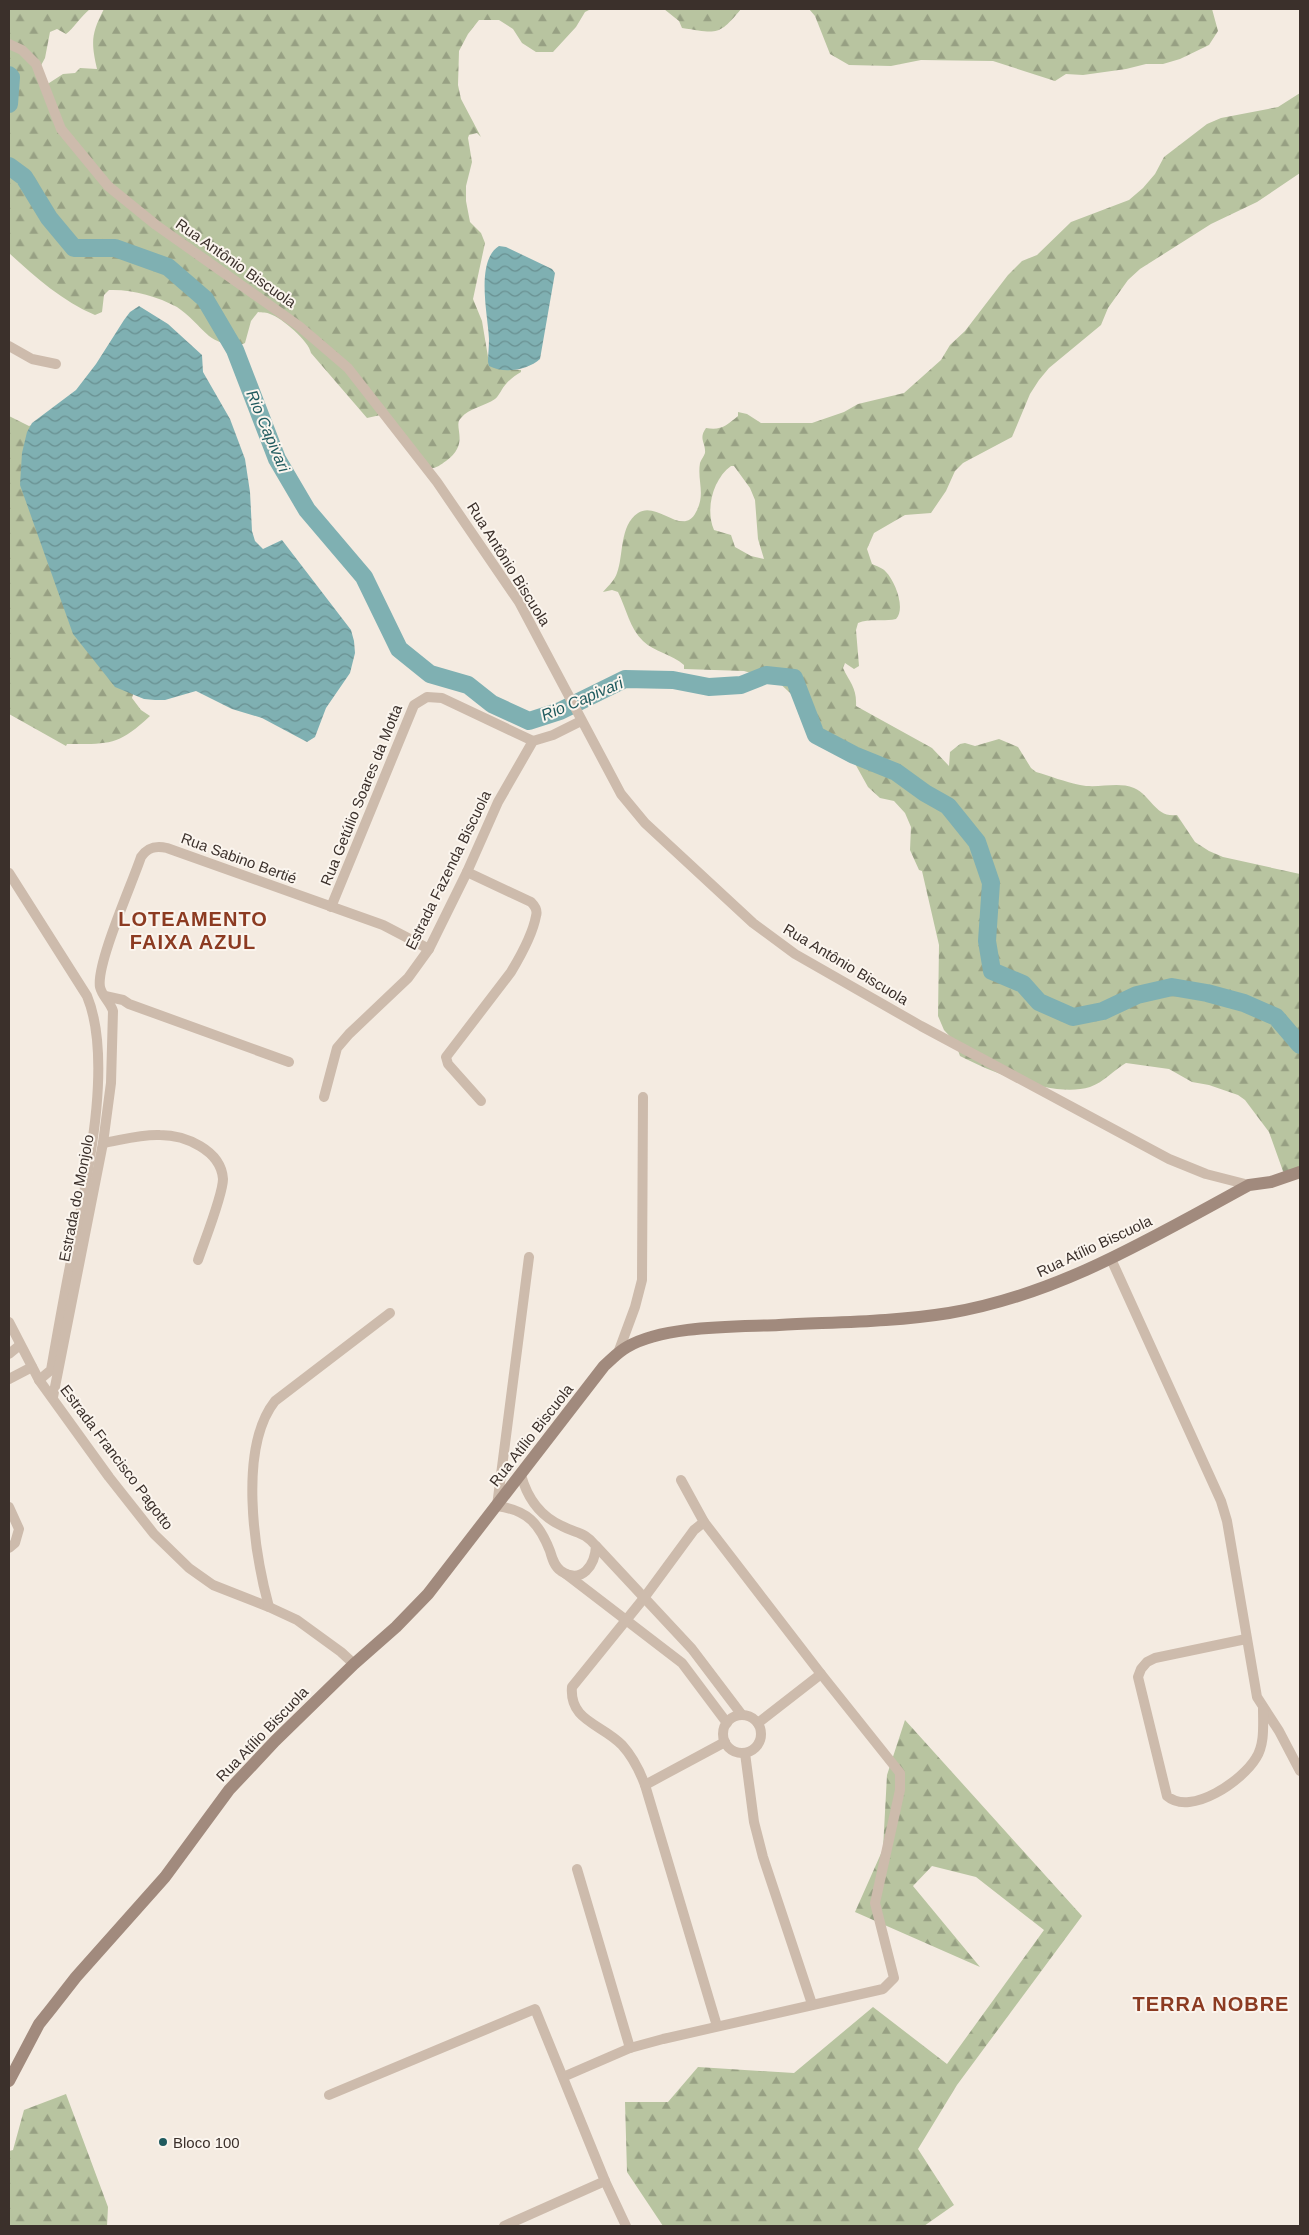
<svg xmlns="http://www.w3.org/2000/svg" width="1309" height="2235" font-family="Helvetica,sans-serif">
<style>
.forest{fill:url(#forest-firs);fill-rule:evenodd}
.water{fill:url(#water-waves)}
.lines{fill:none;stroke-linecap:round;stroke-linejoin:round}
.river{stroke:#7fb0b2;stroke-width:18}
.street{stroke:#cdbbac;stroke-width:10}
.secondary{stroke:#a18a7d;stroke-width:12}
.poi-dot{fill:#1f5a5e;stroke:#fbf5ee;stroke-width:2}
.labels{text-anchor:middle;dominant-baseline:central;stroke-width:4;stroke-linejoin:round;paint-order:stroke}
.street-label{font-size:15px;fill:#3b302b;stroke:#fbf5ee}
.poi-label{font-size:15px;fill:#3b302b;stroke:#fbf5ee;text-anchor:start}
.water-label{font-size:16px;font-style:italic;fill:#1f5a5e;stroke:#fbf5ee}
.district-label{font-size:20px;font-weight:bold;letter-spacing:1px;fill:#8c3b22;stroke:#fbf5ee}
</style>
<defs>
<pattern id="forest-firs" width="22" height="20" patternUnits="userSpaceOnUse" patternTransform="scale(1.25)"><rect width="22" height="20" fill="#b8c4a0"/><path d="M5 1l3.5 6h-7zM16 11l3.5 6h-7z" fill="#97a083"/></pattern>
<pattern id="water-waves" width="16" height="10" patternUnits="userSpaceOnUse" patternTransform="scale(1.25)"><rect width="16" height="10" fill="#7fb0b2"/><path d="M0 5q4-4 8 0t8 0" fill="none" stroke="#699091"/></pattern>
</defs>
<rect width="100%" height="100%" fill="#f4ebe1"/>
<g class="forest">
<path d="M9,9H90C81,16 73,29 66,34L57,29L50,32L45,58L38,71L46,85L63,74L75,73L80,68L97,69C91,42 91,34 104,9H591L585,12L576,27L553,52H536L522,43L513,29L499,20H479L468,34L459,51L458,85L461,99L481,137L477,133L469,135L468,138L472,162L466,186V201L470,222L481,233L485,243L473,299L482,321L488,357L508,369L521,370V372C516,375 510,379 506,384C502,388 499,396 495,399C485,406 469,408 461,418C452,426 471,443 446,461C440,465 436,469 429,468L385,414L367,418L311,353C309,341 282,318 270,314C267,312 262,313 258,312L251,321L245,343L234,348C226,344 215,341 209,336C198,326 189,315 177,307C157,296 131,289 109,290L104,295L102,312L95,315C62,301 35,277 9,253Z"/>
<path d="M664,9H741C718,37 717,33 682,28L679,21Z"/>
<path d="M809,9H1212L1218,31L1209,45L1180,59L1163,64H1146L1126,69L1083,75L1066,74L1055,81L993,61L921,60L891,66L849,65L830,54L815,16Z"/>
<path d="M1300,93V173L1257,202L1211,224L1140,269L1128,280L1108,308L1101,325L1049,368L1039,380L1030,394L1012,437L963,463L955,471L946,491L931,513L905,515L874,533L867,549L872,564C876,566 883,568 886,572C895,581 906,609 896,619C883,622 869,618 858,623L856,630L859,666L854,669L845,663L843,668C850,683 857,688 856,706L932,748L949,766L950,752L960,744L965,743L975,746L999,739L1018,747L1031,768L1036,772C1050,776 1065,782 1080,785C1098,789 1117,781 1134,788C1152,796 1155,818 1177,815L1195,842L1209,851L1223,857L1300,874V1178L1284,1174L1269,1132L1245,1100L1238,1095L1209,1085L1192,1082L1169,1069L1126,1063C1114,1070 1104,1082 1090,1087C1054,1098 993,1073 960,1056L955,1042L944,1030L938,1016L939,945L922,871L919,870L910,850L911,827L905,813L894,801L880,798L868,787L848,751C827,746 822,727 815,709L801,703L776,680L744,671L684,669V665C672,654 654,652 643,641C630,629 626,608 618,592L612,590L603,592C608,586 615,580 617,573C624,555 619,526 638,513C657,500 683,538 696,512C706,494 697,481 700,463C701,460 704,456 705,453C706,443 698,439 706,428C721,431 727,425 738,416V412L747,414L761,423H812L844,412L858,404L904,393L941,360L950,345L965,331L1008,275L1022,261L1037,255L1071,222L1129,200L1143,188L1155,174L1164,157L1207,124L1221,118L1278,107ZM731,466H734L750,488L755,500L758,539L764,559L751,556L735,547L731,535L714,530C705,509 713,479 731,466Z"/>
<path d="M9,416L29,426L50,418L136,685L132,698L141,710L150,716C118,746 109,744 67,744L66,746L9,714Z"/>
<path d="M905,1720L1082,1916L957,2085L918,2149L954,2205L924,2226H663L627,2172L625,2102H668L698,2067L794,2073L873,2007L947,2064L1044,1930L976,1877L932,1866L913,1886L980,1967L855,1912L883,1849L887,1775Z"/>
<path d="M66,2094L108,2207L107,2226H9V2151L13,2150L24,2110Z"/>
</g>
<g class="water">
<path d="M499,246L506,247L552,269L555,273L540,359C528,370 504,374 489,366L488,362C488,355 489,347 489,339C488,315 475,261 499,246Z"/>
<path d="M139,306L168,324L202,355L203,372L230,419L245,459L250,492L252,531L255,541L263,549L282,540L351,630L354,641L355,653L350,673L326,708L315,737L307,742L262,718L232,709L196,691L165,700H155L144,699L115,687L73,634L20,485L22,453L27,432L32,423L76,390L96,364L124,320L130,312Z"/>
</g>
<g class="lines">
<g class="river">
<path d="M9,75L11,77L9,104"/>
<path d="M9,166L24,177L49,218L74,248H115L168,267L205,299L235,350L277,459L307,510L364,577L399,649L430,674L468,685L492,704L529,721L560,711L625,679L673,680L709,687L741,685L766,675L794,678L816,735L854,755L896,772L925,793L948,806L977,842L991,883L987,941L992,971L1023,984L1039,1002L1073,1017L1103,1011L1137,995L1172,987L1207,993L1244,1003L1276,1017L1300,1045"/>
</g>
<g class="street">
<path d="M9,44L22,50L36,64L61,129L108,186L156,225L299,326L348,368L437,482L519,602L621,794L645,823L753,923L795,954L921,1026L1169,1159L1206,1174L1249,1185"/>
<path d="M9,346L32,359L56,364"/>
<path d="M467,872L531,902C535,906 538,910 536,916C533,933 520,957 511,972L446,1057L448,1064L481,1101"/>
<path d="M9,873L87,996C114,1061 86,1182 73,1251C65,1290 58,1330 51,1370L39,1380"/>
<path d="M331,907L414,705L427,697L442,698L533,741"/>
<path d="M105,996L123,1000L129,1004L289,1062"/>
<path d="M324,1097L337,1048L349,1034L408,978L429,949L467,872L498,802L533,741L553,735L581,721"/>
<path d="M103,1143C121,1140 142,1134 160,1135C185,1135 221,1150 223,1179C223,1195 204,1242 198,1260"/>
<path d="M1111,1259L1221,1501L1227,1521L1257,1697L1279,1731L1300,1771"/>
<path d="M9,1322L39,1380L109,1477L154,1534L189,1568L213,1585L269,1607L297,1620L341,1652L354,1664"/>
<path d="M618,1353L635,1307L642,1280L643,1097"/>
<path d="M9,1354L20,1345"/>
<path d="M9,1379L32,1367"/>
<path d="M53,1397L103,1143L111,1083L113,1011C110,1002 102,996 100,987C96,964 132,884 141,857C147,848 155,845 167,848L383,925L429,949"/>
<path d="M521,1475C527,1497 540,1516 562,1526C577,1534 584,1531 596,1546C595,1565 582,1585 561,1571C554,1566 552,1558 550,1551C539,1523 527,1510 497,1506L529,1257"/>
<path d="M681,1480L704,1522L694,1530L644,1598L572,1687C569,1721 602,1724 622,1745C633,1757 639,1769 645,1785L717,2026"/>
<path d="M9,1507L19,1529L15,1543L9,1548"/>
<path d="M596,1546L692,1649L742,1715"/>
<path d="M566,1574L682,1663L727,1723"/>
<path d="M269,1607C254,1552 238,1448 275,1401L390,1313"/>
<path d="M1246,1639L1155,1658L1147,1662L1141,1669L1138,1677L1167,1796C1191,1817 1243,1780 1256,1758C1265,1744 1263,1725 1263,1708"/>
<circle cx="742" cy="1734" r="19"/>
<path d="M758,1723L821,1674"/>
<path d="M745,1753L754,1822L763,1857L812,2004"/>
<path d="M645,1785L725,1742"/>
<path d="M577,1869L630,2048"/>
<path d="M563,2077L630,2048L663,2039L883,1989L894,1978L875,1903L900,1790V1773L821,1674L704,1522"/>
<path d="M329,2095L535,2009L605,2181L626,2226"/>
<path d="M504,2226L605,2181"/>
</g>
<path class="secondary" d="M9,2081L39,2024L51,2009L76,1977L165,1877L229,1790L275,1741L354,1664L396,1627L428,1594L604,1366C612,1359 618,1352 627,1347C665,1325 736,1327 779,1325C835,1322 893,1322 949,1313C1058,1295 1153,1237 1249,1185L1271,1182L1300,1172"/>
</g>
<circle class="poi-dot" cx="163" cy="2142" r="5"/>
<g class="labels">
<g class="street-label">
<text transform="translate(236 263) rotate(35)">Rua Antônio Biscuola</text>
<text transform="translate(509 564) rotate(58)">Rua Antônio Biscuola</text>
<text transform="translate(361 795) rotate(-68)">Rua Getúlio Soares da Motta</text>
<text transform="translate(239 858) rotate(20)">Rua Sabino Bertié</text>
<text transform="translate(448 870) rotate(-64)">Estrada Fazenda Biscuola</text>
<text transform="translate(846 964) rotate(31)">Rua Antônio Biscuola</text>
<text transform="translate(76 1198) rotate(-79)">Estrada do Monjolo</text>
<text transform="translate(1094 1246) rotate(-25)">Rua Atílio Biscuola</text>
<text transform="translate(531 1435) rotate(-52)">Rua Atílio Biscuola</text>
<text transform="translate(117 1457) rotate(53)">Estrada Francisco Pagotto</text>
<text transform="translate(262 1734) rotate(-46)">Rua Atílio Biscuola</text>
</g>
<g class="poi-label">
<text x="173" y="2142">Bloco 100</text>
</g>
<g class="water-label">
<text transform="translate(268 431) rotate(67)">Rio Capivari</text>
<text transform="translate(582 699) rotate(-23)">Rio Capivari</text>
</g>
<g class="district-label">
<text x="193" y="919">LOTEAMENTO<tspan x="193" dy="23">FAIXA AZUL</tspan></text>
<text x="1211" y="2004">TERRA NOBRE</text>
</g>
</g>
<rect width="1309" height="2235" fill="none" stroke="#3b302b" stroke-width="20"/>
</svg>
